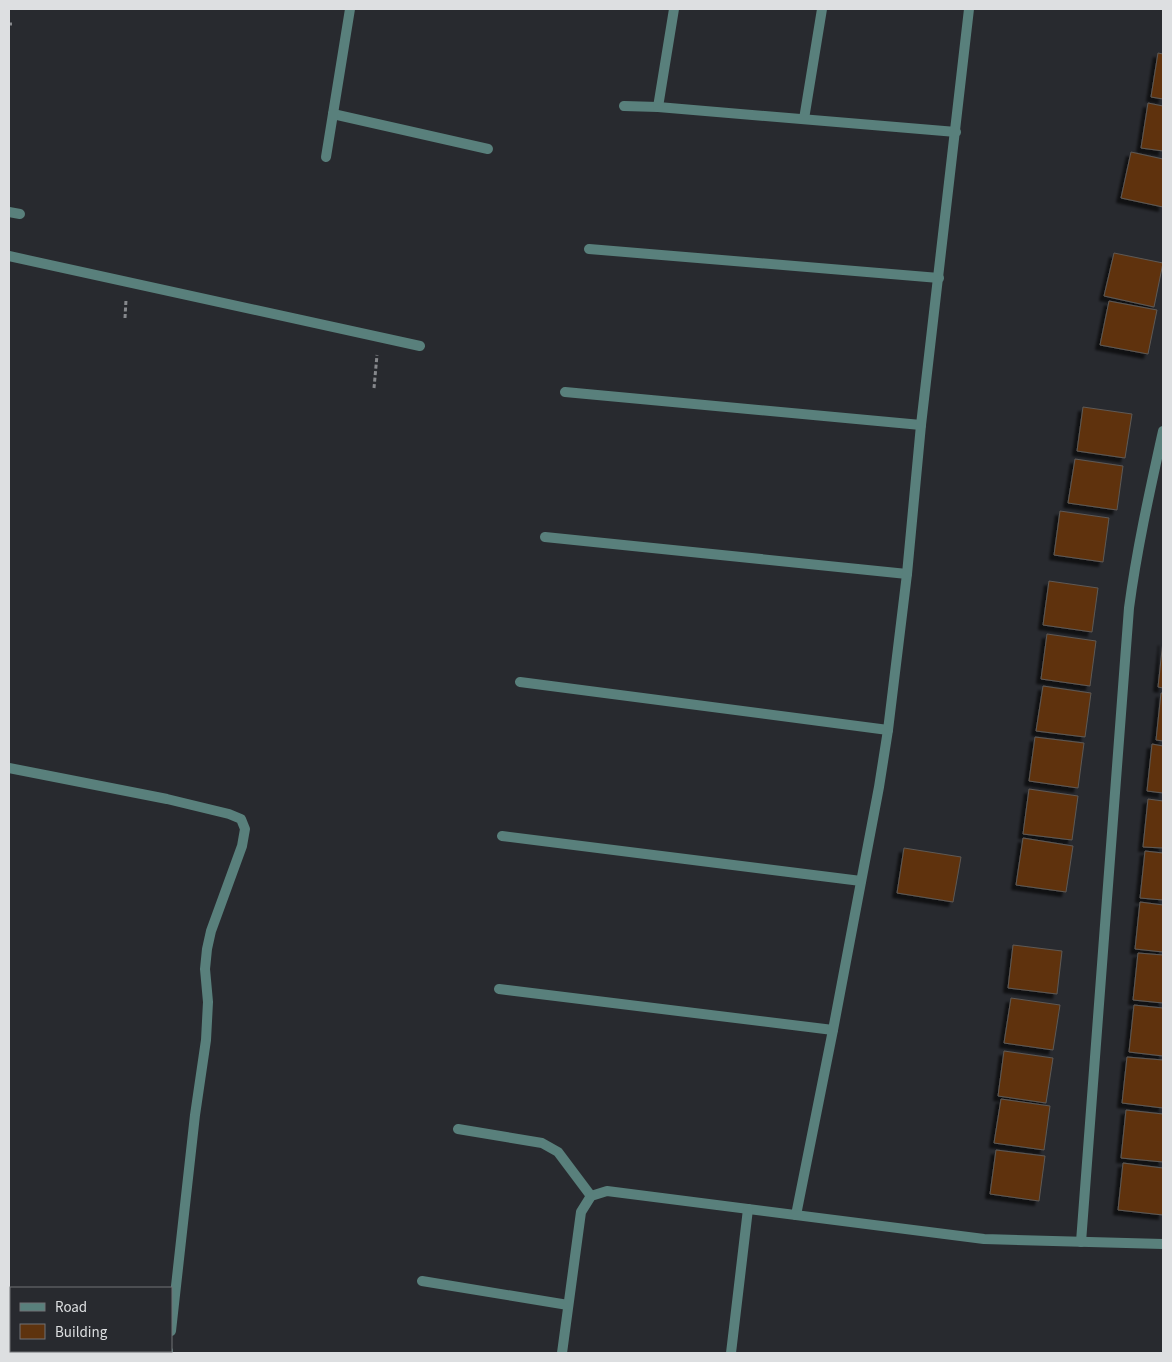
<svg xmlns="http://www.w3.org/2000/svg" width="1172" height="1362" font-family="'Source Sans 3',sans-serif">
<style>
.building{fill:#5e330e;stroke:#5e5955;filter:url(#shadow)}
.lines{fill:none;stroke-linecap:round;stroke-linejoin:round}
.path{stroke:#86888c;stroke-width:3;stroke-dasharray:4 2.5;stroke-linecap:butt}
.lane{stroke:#59807c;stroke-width:10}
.street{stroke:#59807c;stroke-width:10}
</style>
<defs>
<filter id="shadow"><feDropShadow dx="-4.5" dy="4.5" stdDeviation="1" flood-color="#0009"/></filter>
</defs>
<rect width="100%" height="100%" fill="#282a2f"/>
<g class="building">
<path d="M1158,53L1163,54V99L1151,97Z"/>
<path d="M1148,103L1163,106V151L1141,148Z"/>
<path d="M1131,152L1163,159V207L1121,198Z"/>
<path d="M1114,253L1163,263L1154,307L1104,296Z"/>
<path d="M1109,301L1157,310L1148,354L1100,345Z"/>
<path d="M1083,407L1132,414L1125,458L1077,451Z"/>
<path d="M1075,459L1123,466L1117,510L1068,503Z"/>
<path d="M1060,511L1109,518L1103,562L1054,555Z"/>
<path d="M1049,581L1098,588L1092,632L1043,625Z"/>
<path d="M1047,634L1096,641L1090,686L1041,679Z"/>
<path d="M1163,641V688L1158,687Z"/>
<path d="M1043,686L1091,693L1085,737L1036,731Z"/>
<path d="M1161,693H1163V741L1156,740Z"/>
<path d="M1035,737L1084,743L1078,788L1029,781Z"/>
<path d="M1152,744L1163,746V793L1147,791Z"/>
<path d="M1029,789L1078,796L1072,840L1023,834Z"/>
<path d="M1148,799L1163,801V848L1143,847Z"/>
<path d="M1023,838L1073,846L1066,892L1016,885Z"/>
<path d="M904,848L961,857L953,902L897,893Z"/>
<path d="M1145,851L1163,853V900L1140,898Z"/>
<path d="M1140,902L1163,905V952L1135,949Z"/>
<path d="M1013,945L1062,951L1057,994L1008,988Z"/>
<path d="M1138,953L1163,955V1003L1133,1000Z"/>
<path d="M1011,998L1060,1005L1053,1050L1004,1043Z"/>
<path d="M1134,1005L1163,1008V1056L1129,1052Z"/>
<path d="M1004,1051L1053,1058L1046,1103L998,1096Z"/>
<path d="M1127,1057L1163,1060V1108L1122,1103Z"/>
<path d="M1001,1099L1050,1106L1044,1150L994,1143Z"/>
<path d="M1126,1110L1163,1114V1162L1121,1158Z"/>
<path d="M996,1150L1045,1156L1039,1201L990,1194Z"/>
<path d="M1123,1163L1163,1168V1215L1118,1210Z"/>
</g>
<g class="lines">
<g class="path">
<path d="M9,24H12"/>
<path d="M125,318L126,300"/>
<path d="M374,388L377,355"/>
</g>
<g class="lane">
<path d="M333,114L488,149"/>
<path d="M326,157L350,9"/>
<path d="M9,212L20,214"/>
</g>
<g class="street">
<path d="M624,106L658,107L956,132"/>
<path d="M658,107L674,9"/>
<path d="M804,119L822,9"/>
<path d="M589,249L939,278"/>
<path d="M9,256L420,346"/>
<path d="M565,392L921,425"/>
<path d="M545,537L907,574"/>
<path d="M520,682L888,730"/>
<path d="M9,768L167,799L229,814L241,819L245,829L242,846L211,931L207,949L205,969L208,1002L206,1040L195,1115L171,1331"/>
<path d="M502,836L861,881"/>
<path d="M499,989L833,1030"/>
<path d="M458,1129L542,1143L558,1152L591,1196"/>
<path d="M796,1215L833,1030L879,787L888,730L907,574L921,425L969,9"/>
<path d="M1081,1242L1129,608C1137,548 1150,490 1163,431"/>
<path d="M422,1281L568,1305"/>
<path d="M168,1353V1351"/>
<path d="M562,1353L581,1212L591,1196L607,1191L984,1239L1163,1244"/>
<path d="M731,1353L748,1209"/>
</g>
</g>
<rect width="1172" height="1362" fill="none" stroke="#dddfe1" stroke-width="20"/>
<rect x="10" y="1287" width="162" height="65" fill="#282a2f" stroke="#707276"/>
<rect x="20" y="1303" width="25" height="8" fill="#59807c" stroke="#707276"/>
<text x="55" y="1312" font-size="15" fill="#dddfe1">Road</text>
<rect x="20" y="1324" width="25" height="15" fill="#5e330e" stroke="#707276"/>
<text x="55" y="1337" font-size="15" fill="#dddfe1">Building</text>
</svg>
